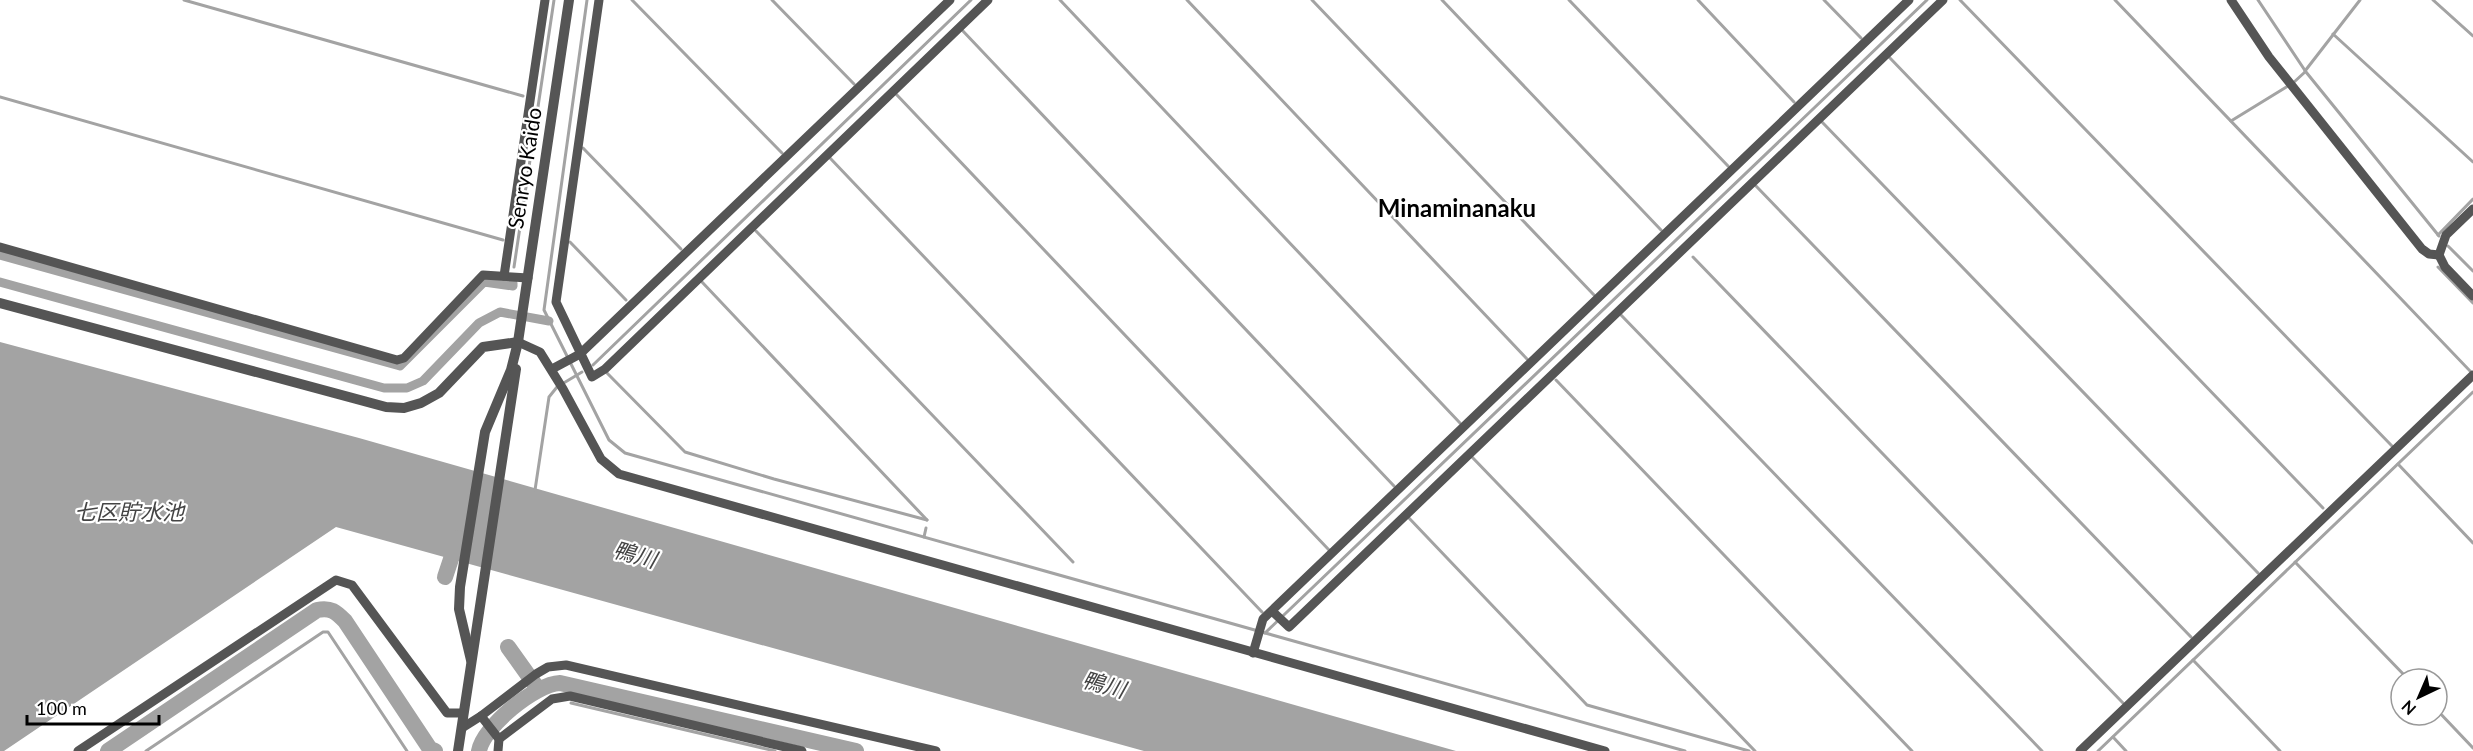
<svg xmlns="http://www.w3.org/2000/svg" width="2473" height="751" font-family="Lato,'Noto Sans JP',sans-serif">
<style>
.water{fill:#a3a3a3}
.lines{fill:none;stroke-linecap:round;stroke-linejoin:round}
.stream{stroke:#a3a3a3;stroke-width:3}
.canal{stroke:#a3a3a3;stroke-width:9}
.river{stroke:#a3a3a3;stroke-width:16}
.minor{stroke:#555;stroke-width:9}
.tertiary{stroke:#555;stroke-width:10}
.labels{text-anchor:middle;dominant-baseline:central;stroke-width:4.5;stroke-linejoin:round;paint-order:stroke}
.street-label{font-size:21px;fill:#000;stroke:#fff}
.water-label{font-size:22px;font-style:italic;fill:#444;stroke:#fff}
.quarter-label{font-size:24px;font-weight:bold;fill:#000;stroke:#fff}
</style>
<rect width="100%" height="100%" fill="#fff"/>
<path class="water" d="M0,342L359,438L1456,751H1144L336,527L4,751H0Z"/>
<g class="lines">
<g class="stream">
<path d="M184,0L523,96"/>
<path d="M587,0L544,310L609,440L625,453L1685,751"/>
<path d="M632,0L782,153"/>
<path d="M772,0L854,84"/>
<path d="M1060,0L1460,423"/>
<path d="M1187,0L1527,359"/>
<path d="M1312,0L1594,295"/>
<path d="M1442,0L1661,230"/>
<path d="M1569,0L1728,166"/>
<path d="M1698,0L1794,102"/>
<path d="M1824,0L1861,38"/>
<path d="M1960,0L2392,446"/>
<path d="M2115,0L2472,373"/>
<path d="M2258,0L2306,72L2439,236"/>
<path d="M2433,0L2473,36"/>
<path d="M962,30L1394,486"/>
<path d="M2333,34L2473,162"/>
<path d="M1889,57L2323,508"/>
<path d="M2305,71L2360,0"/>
<path d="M2293,83L2305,72"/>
<path d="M896,94L1329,550"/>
<path d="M0,97L503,240"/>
<path d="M2231,121L2288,86"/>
<path d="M1822,122L2258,573"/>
<path d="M583,148L681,249"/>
<path d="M830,158L1262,612"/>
<path d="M1756,186L2191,637"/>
<path d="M756,231L1073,562"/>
<path d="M2438,235L2473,199"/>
<path d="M570,242L626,300"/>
<path d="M2448,246L2473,271"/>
<path d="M1693,257L2123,703"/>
<path d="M514,267L554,0"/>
<path d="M2438,267L2473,303"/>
<path d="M702,282L927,520"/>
<path d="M1621,315L2042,751"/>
<path d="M593,365L971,0"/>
<path d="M607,373L685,452L774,479L927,520"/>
<path d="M1556,380L1912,751"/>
<path d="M1472,457L1755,751"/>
<path d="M2398,464L2473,543"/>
<path d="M535,490L549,397L557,387L582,372"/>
<path d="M1408,517L1587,705L1749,751"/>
<path d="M924,537L926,528"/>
<path d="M2295,562L2408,679"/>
<path d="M1265,633L1927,0"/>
<path d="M2193,660L2280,751"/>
<path d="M538,689L545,693"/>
<path d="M571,703L775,751"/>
<path d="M2437,710L2473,748"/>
<path d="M2113,737L2126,751"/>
<path d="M146,751L323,632H328L407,751"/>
<path d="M2098,751L2473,392"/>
</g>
<g class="canal">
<path d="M0,255L400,366L484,282L513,286V283"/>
<path d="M0,282L384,388H407L423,381L479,323L500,312L549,321"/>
</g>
<g class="river">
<path d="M445,577L458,538"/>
<path d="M508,647L538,689"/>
<path d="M108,751L317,610C331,607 336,612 345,621L430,749L435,751"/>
<path d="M479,751C483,727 535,684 560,683L856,751"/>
</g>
<g class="minor">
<path d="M599,0L556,302L592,377L605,369L988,0"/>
<path d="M2231,0L2269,57L2422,249L2429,254L2439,255"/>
<path d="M2473,209L2446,235L2439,255L2445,267L2473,296"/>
<path d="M0,247L397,360L404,358L483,275L528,278"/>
<path d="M504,276L545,0"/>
<path d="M518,342L540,352L563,389L601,459L619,474L1605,751"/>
<path d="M552,369L580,354L950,0"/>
<path d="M1272,611L1289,627L1943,0"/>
<path d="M1253,653L1263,619L1909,0"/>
<path d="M481,716L499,739L498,751"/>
<path d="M462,728L481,716L536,674L548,667L566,665L936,751"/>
<path d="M499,739L552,699L570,696L802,751"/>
<path d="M78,751L336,580L352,585L447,713H463"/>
<path d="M2080,751L2473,375"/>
</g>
<g class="tertiary">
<path d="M0,303L386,407L404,408L421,403L439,393L483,347L518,342"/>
<path d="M471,660L459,609L460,587L485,432L511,370L518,342L569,0"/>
<path d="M458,751L516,369"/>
</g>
</g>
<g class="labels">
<g class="street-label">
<text transform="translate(524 168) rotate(-81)">Senryo Kaido</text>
</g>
<g class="water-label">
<text x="129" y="511">七区貯水池</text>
<text transform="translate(635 554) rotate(15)">鴨川</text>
<text transform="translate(1104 684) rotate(15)">鴨川</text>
</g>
<g class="quarter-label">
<text x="1457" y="207">Minaminanaku</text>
</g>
</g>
<g transform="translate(2419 697) rotate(224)"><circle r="28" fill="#ffffff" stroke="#999999" stroke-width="1.5"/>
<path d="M0-4.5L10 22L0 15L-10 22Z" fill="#000000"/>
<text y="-9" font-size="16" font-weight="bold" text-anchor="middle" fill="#000000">N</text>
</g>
<path d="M27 715v9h132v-9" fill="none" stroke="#000000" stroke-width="3"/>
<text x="36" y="715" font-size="18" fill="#000000" stroke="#ffffff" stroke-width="4.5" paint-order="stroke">100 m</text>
</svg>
